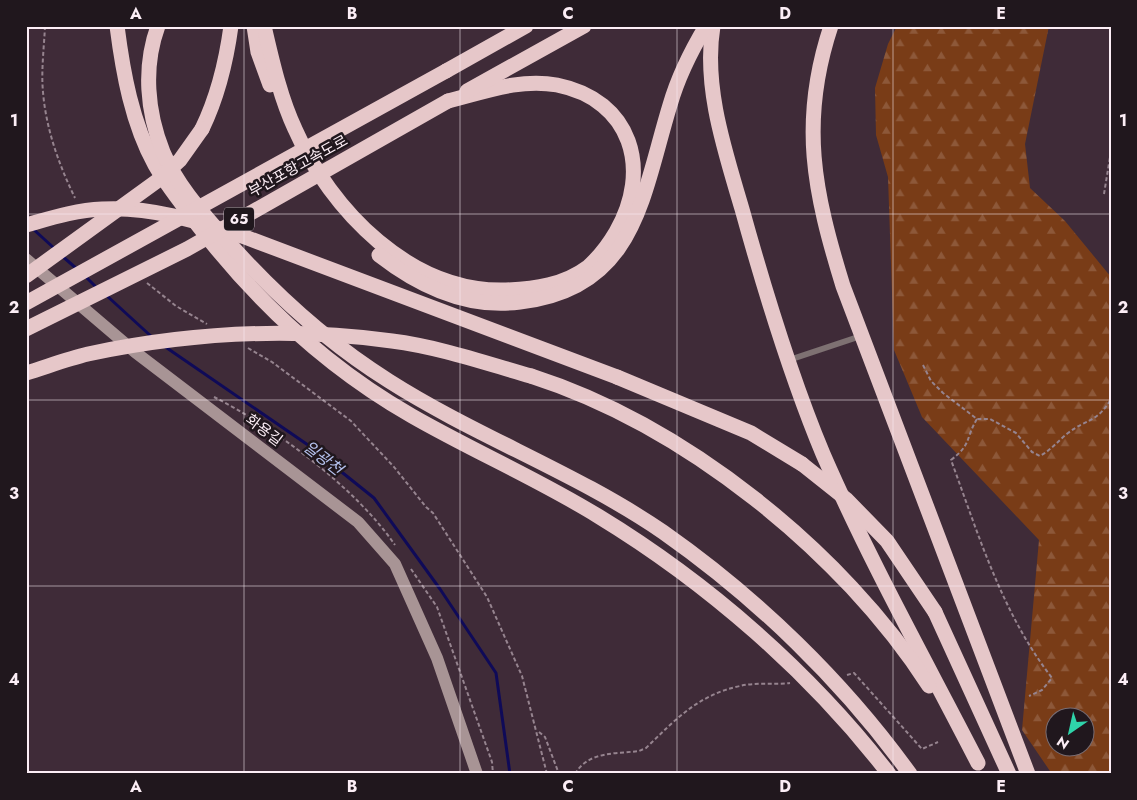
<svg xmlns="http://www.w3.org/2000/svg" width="1137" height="800" font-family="Jost,'Noto Sans KR',sans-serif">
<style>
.forest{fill:url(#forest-firs);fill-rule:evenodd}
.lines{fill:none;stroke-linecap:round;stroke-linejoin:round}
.stream{stroke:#0f0a58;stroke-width:3}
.path{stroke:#96848f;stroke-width:2;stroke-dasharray:4 2.5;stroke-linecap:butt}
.service{stroke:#7e7172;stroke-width:6}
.secondary{stroke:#a89495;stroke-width:12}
.motorway{stroke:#e6c7c9;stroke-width:15}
.motorway-bridge{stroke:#e6c7c9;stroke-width:15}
.grid{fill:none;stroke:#fceef6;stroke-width:1;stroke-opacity:0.55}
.labels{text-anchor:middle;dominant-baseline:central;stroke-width:5;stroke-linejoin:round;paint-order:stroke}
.shield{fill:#20171d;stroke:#baaeb5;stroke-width:1}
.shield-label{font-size:14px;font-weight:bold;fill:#fceef6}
.street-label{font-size:15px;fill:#fceef6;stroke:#20171d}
.water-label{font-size:16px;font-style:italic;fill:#b5c2ee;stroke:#20171d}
.neatline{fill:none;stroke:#fceef6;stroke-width:2}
.grid-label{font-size:16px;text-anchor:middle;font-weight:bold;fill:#fceef6}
</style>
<defs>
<pattern id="forest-firs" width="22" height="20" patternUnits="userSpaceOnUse" patternTransform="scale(1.25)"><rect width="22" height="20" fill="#793c17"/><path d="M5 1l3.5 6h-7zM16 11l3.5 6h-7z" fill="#8d5839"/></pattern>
</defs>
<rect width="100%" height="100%" fill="#3f2b38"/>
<path class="forest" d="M897,26H1049L1025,144L1030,188L1065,221L1111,277V774H1052L1022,730L1039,540L922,417L894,350L888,177L876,135L875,88L888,44ZM1054,718H1084V748H1054Z"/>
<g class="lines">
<g class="stream">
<path d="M32,228L55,249"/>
<path d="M61,255L77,269"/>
<path d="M84,275L97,288"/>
<path d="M106,295L153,338"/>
<path d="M164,346L308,445L374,498L440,589L496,673L510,774"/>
</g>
<g class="path">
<path d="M45,26C44,48 41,71 43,92C46,129 59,165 75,198"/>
<path d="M1104,194L1111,151"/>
<path d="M147,283L176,306L207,324"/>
<path d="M248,348L272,362L351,421L394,467L426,507L433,513L487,597L522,676L547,774"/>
<path d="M923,365L931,381L943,393L977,419H990L1016,433L1032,452L1040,456C1051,450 1058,441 1068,433C1086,419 1097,423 1111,399"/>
<path d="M214,397C275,428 356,488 395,545"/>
<path d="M977,419C965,439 972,444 951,460C979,536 1002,613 1052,678L1042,690L1029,696"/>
<path d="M411,569L437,607L492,762L493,774"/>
<path d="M847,675L854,673L922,749L938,742"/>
<path d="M539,732L545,737L559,774"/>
<path d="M575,774C588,751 616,754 639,751L646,748C676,719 698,695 740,686C756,682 774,685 790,683"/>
</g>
<path class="service" d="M789,360L861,336"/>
<path class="secondary" d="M26,259L135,352L358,522L395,564L437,658L477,774"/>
<g class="motorway">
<path d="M117,26C123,73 132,123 155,165C167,186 183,205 197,224C256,301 328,368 412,416C473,451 538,479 598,516C708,583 810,672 889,774"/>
<path d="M158,26C143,67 147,112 163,152C176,183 199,209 221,234C270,290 325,341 389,381C477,437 577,473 663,532C757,598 843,681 910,774"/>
<path d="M254,26L258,52L270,85"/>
<path d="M264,26C272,60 280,97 295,129C331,211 411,293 506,290C535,289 564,285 588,267C599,257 609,244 616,232C652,170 632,100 557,85C520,78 484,92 448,101"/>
<path d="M713,26C703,87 725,151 742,209C765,292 790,375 823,454C869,560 925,660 978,763"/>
<path d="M831,26C799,122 814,192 843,286L1028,774"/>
<path d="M446,71L526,26"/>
<path d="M467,91L584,26"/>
<path d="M202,129C218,96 226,63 231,26"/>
<path d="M379,255C419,286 468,309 520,302C636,289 642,196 670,105C678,77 691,51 706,26"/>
<path d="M531,376C684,425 842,551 929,686"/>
<path d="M617,377L751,433L802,464"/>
<path d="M935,612L1009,774"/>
</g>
<g class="motorway-bridge">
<path d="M26,225C51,218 76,210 102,209C152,206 199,222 245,237L617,377"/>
<path d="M26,276L157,181L180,160L202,129"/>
<path d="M26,303L446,71"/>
<path d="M26,329L187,249L448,101"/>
<path d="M26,373C46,367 67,359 88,354C187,333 291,327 392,341C439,347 485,363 531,376"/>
<path d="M802,464L846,499L887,541L935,612"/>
</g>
</g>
<path class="grid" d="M244,26V774M460,26V774M677,26V774M893,26V774M26,214H1111M26,400H1111M26,586H1111"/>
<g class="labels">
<rect class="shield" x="224" y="207.5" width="30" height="23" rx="4"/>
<g class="shield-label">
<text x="239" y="219">65</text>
</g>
<g class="street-label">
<text transform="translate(298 166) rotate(-29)">부산포항고속도로</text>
<text transform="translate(264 430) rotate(37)">화용길</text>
</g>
<g class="water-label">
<text transform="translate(323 458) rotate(38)">일광천</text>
</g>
</g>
<rect width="1137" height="800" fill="none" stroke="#20171d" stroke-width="55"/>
<g transform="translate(1070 732) rotate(214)"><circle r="24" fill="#20171d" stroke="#786d74"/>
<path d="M0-4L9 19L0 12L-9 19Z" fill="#2fd4aa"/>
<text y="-8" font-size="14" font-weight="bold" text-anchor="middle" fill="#fceef6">N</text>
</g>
<rect x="28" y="28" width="1082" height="744" class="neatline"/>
<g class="grid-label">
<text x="136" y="19">A</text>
<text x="352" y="19">B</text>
<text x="568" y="19">C</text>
<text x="785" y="19">D</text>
<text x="1001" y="19">E</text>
<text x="14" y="126">1</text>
<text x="1123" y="126">1</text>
<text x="14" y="313">2</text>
<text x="1123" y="313">2</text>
<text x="14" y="499">3</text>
<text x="1123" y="499">3</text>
<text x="14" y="685">4</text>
<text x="1123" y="685">4</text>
<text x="136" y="792">A</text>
<text x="352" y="792">B</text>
<text x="568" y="792">C</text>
<text x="785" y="792">D</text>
<text x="1001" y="792">E</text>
</g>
</svg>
